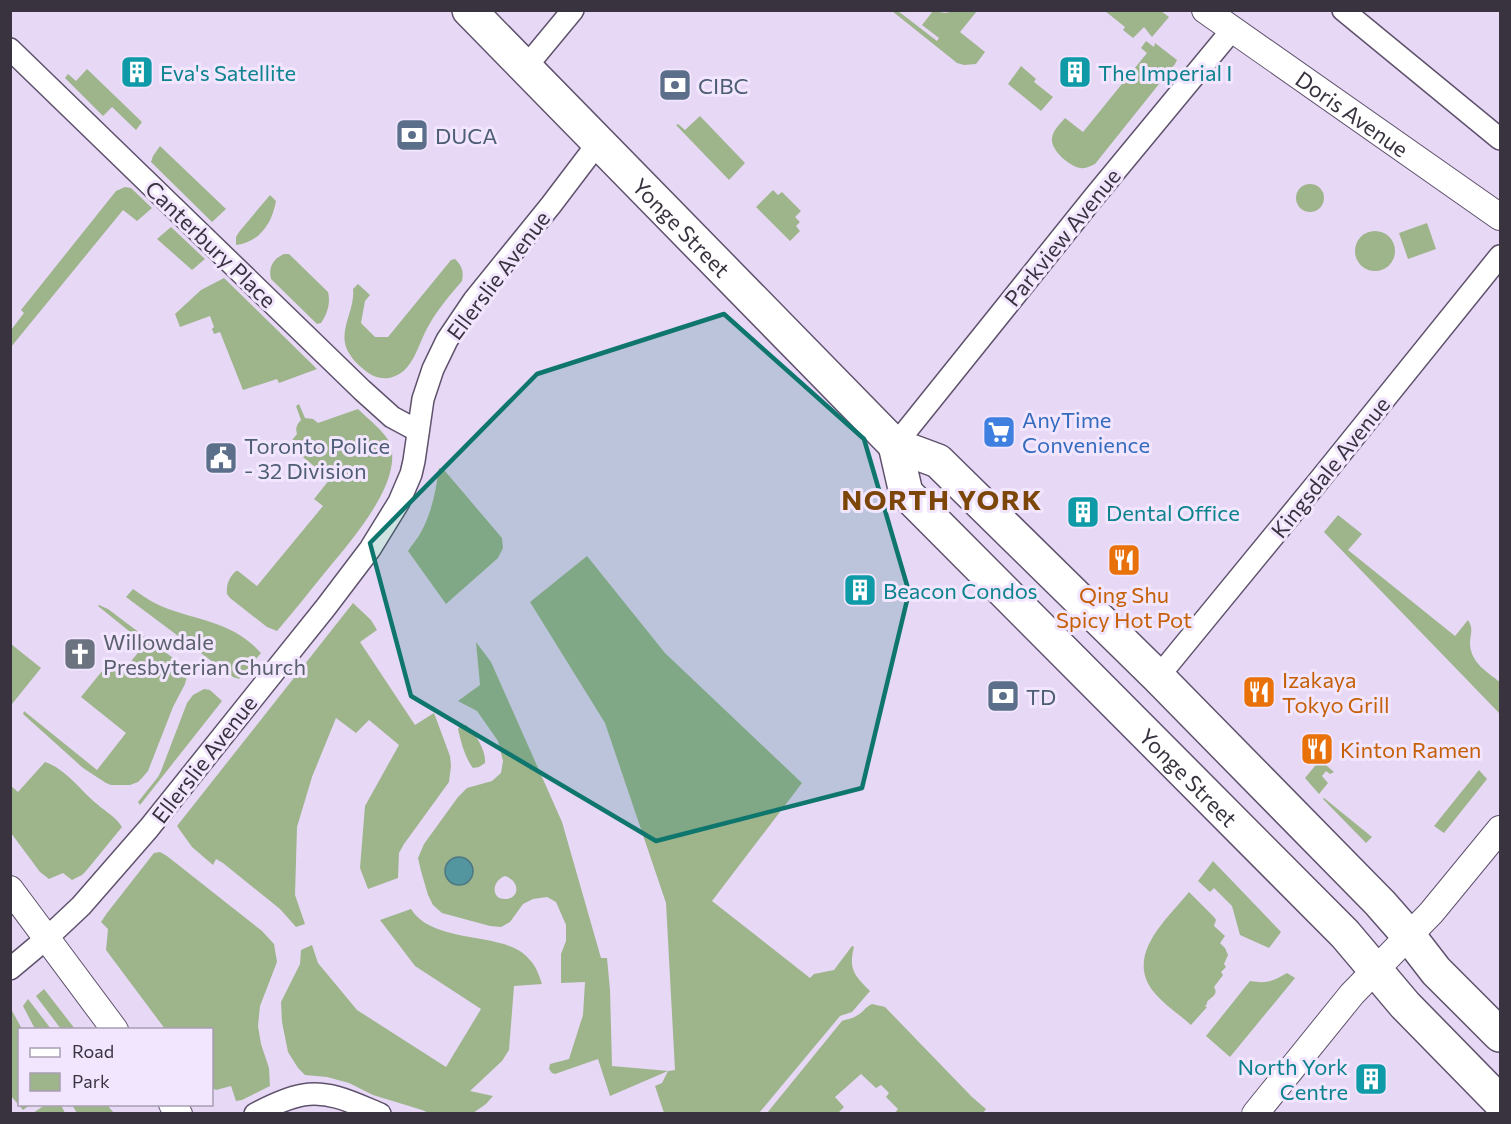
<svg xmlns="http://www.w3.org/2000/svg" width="1511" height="1124" font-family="Commissioner,sans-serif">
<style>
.green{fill:#9eb58c;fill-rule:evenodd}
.water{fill:#54969f;stroke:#4c7882;stroke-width:1.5}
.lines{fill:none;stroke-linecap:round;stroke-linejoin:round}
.minor-casing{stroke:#5f526c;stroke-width:24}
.tertiary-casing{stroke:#5f526c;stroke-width:28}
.primary-casing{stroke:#5f526c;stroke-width:36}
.minor{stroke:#fff;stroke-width:21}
.tertiary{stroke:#fff;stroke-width:26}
.primary{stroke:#fff;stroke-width:33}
.marked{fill:#0f766e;fill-opacity:0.2;stroke:#0f766e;stroke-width:4.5;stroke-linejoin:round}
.labels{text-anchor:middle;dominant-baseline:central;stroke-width:6;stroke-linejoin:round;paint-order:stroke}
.culture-label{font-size:22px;fill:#0d838f;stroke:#f2e6ff;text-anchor:start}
.service-label{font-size:22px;fill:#4e5e75;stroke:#f2e6ff;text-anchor:start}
.street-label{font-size:22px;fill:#39333f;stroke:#f2e6ff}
.shop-label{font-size:22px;fill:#366cbe;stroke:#f2e6ff;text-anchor:start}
.food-label{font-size:22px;fill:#c56008;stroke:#f2e6ff;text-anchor:start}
.worship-label{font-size:22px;fill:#5b616d;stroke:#f2e6ff;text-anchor:start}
.district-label{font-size:28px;font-weight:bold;letter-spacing:1.5px;fill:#7c4608;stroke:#f2e6ff}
</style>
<rect width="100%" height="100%" fill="#e7d8f6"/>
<g class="green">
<path d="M892,11H898L937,41L939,38L922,25L933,11L945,13L955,11H977L960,32L985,52L976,64L964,65L957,63Z"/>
<path d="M1105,11H1161L1169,17L1152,37L1144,27L1133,38L1123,30L1125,27Z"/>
<path d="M1146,41L1154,47L1155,43L1177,60L1175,64L1095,164C1090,166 1086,169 1081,168C1070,167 1050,150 1052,138C1053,130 1060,124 1065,118L1083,132L1147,53L1141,48Z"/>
<path d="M1021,66L1036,79L1034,82L1053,97L1041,111L1008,84Z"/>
<path d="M87,69L142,122L136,130L112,107L103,116L65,78L68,74L76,81Z"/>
<path d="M700,116L745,163L729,180L676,125L678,124L685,130Z"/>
<path d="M160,146L226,209L212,222L151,162L153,156Z"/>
<circle cx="1310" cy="198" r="14"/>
<path d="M125,187L131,188L152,208L137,221L123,210L11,347V330L24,313L21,310L116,191Z"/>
<path d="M773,190L778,195L782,192L801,211L795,217L800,222L796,226L800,231L790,241L756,207Z"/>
<path d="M270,195L276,201C272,223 260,242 236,245V237L239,232Z"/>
<path d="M1427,223L1436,249L1408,259L1399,233Z"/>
<path d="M171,227L205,259L192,270L157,239Z"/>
<circle cx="1375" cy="251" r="20"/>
<path d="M284,254H289L328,292C331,303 327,314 321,323L317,324L271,279C268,267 273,259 284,254Z"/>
<path d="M455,259C462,266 464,271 462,281C450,295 438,309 429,325C417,345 414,373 389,378C380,379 374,377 367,372C358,365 347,355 345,343C342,324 355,308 353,289L358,284L370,295L365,301L361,323L375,337H388L451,260Z"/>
<path d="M224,278L317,369L279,383L277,379L243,390L220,332L214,334L212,329L214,327L210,316L180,327L175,314L201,290Z"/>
<path d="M299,404L305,418L313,419L318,423L358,409C367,418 388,434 391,446C401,485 350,542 327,570C310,591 294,611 277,631L267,627L230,598L227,594C226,585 229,577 236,571H238L257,586L323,506L314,499L330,479L288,445L297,434C295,428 297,424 301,420L296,406Z"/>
<path d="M439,468L445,471L502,538L503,548L498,558L446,604L408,551C412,545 418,538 421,532C432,512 436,490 439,468Z"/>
<path d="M1338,515L1362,534L1348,550L1455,636L1468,620C1474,629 1470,634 1470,644C1471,663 1487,672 1500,682V714L1324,532Z"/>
<path d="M587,556L665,653L802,783L712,901L810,978L814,974L834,970L852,946L854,947C848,970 855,976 870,991L852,1012L840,1016L759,1113H664L655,1086L662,1083L668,1071L610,1096L598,1059L555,1074L552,1073L549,1069L550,1064L569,1059L583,1015L585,982L561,983V954L566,941V925L556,902L547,897L533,899L523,904L510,922L501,927L490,926L442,913L433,905L428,895L421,871L418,858L424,844L458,797L467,788L492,781L501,773L503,761L498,741L477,711L458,701L480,685L476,642L491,662L562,822L601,958H607L610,990L612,1066L669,1071L675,1070L666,903L605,723L530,602ZM505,876C521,881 519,899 506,899C491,900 491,881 505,876Z"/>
<path d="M133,589C142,595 151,602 161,606C199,622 231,620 261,653L239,679L233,677L126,597Z"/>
<path d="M353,603L371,620L377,630L360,642L415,725L434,713L450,756L451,766L449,782L404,844L399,853L398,878L368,889L360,868L365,806L399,745L369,720L356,733L336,718L312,777L297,827L295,895L305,924L296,927L280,909L223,863L216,859L213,865L192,847L177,826Z"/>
<path d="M99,605L108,609L173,658L185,670L187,676L185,684L173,707L148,771L142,778L138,782L130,785H111L106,783L83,768L23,714L24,711L97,770L126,733L81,697L107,665L120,675L145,644L98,606Z"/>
<path d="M11,644L41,668L12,704L10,703Z"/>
<path d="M204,689L210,690L222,701L140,805L138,802L158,777L161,771L187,703L193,695Z"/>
<path d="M466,725C475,733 486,750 485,763L479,767L473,768C465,758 461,742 458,729L460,726Z"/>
<path d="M1320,760L1334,772L1330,774L1326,771L1322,776L1328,783L1319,794L1305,778Z"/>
<path d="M45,762C66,769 81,791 97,804C106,812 116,817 122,827L86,871L82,875L72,880L63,873L49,879L40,872L11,833V786L18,792Z"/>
<path d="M1479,770L1487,779L1444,833L1434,826Z"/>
<path d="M1324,798L1372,837L1366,843L1323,799Z"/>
<path d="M160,852L167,856L262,931L274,944L277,962L260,1006L258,1026L261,1044L269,1068L270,1086L242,1100L236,1101L231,1086L216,1090L212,1088V1030L165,1029L106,950L108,929L101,922L107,913L154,853Z"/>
<path d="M1213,861L1281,932L1269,948L1240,935L1232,906L1214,888L1210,892L1198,881Z"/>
<path d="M1189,892L1214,917L1216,920L1214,926L1225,936L1220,943L1225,948L1228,955L1224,964L1226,967L1221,972L1223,975L1214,987C1219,995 1211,997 1207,1002V1004L1205,1006L1207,1007L1191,1025C1179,1014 1163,1004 1153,991C1125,955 1167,919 1189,892Z"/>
<path d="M411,909C434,946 506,930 529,959C536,966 539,975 542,984L514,986L509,1050L502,1061L470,1091L493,1096L486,1104L473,1113H429L422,1110L373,1095L349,1083L327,1077L305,1075L298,1068L288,1052L282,1022L281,1002L300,964L301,950L312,945L318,963L357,1010L446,1067L481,1009L415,966L380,920Z"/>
<path d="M1287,973L1295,978L1230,1057L1206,1036L1250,981C1267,984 1273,981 1287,973Z"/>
<path d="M44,989L75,1029H61L36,996Z"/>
<path d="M28,999L51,1029H35L23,1006Z"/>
<path d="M872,1004L885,1007L972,1097L986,1109L983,1113H895L898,1109L886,1097L889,1093L881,1085L876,1088L861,1074L835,1097L844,1107L838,1113H767L842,1021C847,1019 852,1019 856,1016C863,1013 865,1007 872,1004Z"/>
<path d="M10,1007L22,1029L20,1030V1104L30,1105L23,1110L11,1096Z"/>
<path d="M45,1105H61L65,1113H33Z"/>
<path d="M72,1105H107L114,1113H77Z"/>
</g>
<circle class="water" cx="459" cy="871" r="14"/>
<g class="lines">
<g class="minor-casing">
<g id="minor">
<path d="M1343,10L1500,139"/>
<path d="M10,49L362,390L392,417L418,431"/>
<path d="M525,68L573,10"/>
<path d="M895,445L1094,197L1232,30"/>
<path d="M1158,677L1317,483L1500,256"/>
<path d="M10,969L47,938L81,906L149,828L326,607L370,549L399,502L411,474L414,461L423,399L433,369L447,340L474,300L551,205L598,143"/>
<path d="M255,1114C270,1106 286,1098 303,1095C330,1090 356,1104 380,1114"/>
</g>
</g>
<g class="tertiary-casing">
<g id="tertiary">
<path id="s1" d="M1205,10L1500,217"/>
<path d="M10,889L115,1030"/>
<path d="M172,1104L179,1114"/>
<path d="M1255,1114L1352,994L1431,913L1500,829"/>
</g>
</g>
<g class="primary-casing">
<g id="primary">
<path id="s2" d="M469,10L895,445L938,461L1158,677L1380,903L1409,936L1436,971L1500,1035"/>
<path id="s3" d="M895,445L906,493L1345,934L1405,1005L1500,1102"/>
</g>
</g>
<use href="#minor" class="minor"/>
<use href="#tertiary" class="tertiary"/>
<use href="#primary" class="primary"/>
</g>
<path class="marked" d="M724,314L864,439L909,592L862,788L656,841L411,696L370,543L537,374Z"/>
<defs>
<g id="building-square" transform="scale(1.725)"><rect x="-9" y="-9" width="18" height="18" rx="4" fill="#0f9aa8" stroke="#f2e6ff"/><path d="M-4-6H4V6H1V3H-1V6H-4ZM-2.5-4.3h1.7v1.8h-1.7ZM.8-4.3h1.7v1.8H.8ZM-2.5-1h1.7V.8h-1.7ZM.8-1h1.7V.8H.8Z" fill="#fff"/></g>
<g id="bank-square" transform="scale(1.725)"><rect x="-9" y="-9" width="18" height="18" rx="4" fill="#5c6f8a" stroke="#f2e6ff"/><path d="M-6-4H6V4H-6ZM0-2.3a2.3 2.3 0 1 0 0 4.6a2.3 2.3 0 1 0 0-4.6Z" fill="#fff"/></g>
<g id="supermarket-square" transform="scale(1.725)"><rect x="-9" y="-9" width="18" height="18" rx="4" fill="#3f7fe0" stroke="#f2e6ff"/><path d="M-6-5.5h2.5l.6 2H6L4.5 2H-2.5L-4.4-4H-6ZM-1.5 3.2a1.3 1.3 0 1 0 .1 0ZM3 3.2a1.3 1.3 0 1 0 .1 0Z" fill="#fff"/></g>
<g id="civic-square" transform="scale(1.725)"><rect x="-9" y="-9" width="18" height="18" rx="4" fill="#5c6f8a" stroke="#f2e6ff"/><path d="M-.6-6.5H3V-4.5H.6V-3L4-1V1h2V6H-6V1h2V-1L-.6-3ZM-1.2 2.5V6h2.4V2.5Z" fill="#fff"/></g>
<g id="restaurant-square" transform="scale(1.725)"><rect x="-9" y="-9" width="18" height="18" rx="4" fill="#e8710a" stroke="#f2e6ff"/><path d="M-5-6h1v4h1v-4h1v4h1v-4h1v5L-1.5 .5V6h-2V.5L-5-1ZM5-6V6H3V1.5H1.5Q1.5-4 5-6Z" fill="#fff"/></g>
<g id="church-square" transform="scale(1.725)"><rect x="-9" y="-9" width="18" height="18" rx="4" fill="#6b7280" stroke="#f2e6ff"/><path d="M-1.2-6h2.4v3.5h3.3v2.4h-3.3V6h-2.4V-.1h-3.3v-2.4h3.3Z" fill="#fff"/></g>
</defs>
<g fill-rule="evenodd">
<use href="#building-square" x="137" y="72"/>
<use href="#building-square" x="1075" y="72"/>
<use href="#bank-square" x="675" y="85"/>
<use href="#bank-square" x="412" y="135"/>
<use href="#supermarket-square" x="999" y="432"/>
<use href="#civic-square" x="221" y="458"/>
<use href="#building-square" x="1083" y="512"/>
<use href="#restaurant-square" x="1124" y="560"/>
<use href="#building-square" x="860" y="590"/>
<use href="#church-square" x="80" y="654"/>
<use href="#restaurant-square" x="1259" y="692"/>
<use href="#bank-square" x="1003" y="696"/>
<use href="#restaurant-square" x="1317" y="749"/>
<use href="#building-square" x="1371" y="1079"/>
</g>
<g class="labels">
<g class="culture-label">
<text x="160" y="72">Eva's Satellite</text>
<text x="1098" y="72">The Imperial I</text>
<text x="1106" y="512">Dental Office</text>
<text x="883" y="590">Beacon Condos</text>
<text x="1348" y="1066" text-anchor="end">North York<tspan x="1348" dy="25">Centre</tspan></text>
</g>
<g class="service-label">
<text x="698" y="85">CIBC</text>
<text x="435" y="135">DUCA</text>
<text x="244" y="445">Toronto Police<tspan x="244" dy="25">- 32 Division</tspan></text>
<text x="1026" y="696">TD</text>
</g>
<g class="street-label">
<text stroke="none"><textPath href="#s1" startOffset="180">Doris Avenue</textPath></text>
<text stroke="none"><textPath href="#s2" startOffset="304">Yonge Street</textPath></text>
<text transform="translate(1062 237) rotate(-51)">Parkview Avenue</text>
<text transform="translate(211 244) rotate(44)">Canterbury Place</text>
<text transform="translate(498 275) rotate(-53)">Ellerslie Avenue</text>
<text transform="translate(1330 467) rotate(-51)">Kingsdale Avenue</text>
<text transform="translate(204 759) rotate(-52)">Ellerslie Avenue</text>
<text stroke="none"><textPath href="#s3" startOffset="450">Yonge Street</textPath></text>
</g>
<g class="shop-label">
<text x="1022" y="419">AnyTime<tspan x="1022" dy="25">Convenience</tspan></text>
</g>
<g class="food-label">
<text x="1124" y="594" text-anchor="middle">Qing Shu<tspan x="1124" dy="25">Spicy Hot Pot</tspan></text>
<text x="1282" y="679">Izakaya<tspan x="1282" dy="25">Tokyo Grill</tspan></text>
<text x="1340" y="749">Kinton Ramen</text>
</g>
<g class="worship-label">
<text x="103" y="641">Willowdale<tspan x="103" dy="25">Presbyterian Church</tspan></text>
</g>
<g class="district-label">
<text x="942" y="499">NORTH YORK</text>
</g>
</g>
<rect width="1511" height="1124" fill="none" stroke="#39333f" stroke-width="24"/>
<rect x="18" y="1028" width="195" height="78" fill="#f2e6ff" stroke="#a89eb2" stroke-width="1.5"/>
<rect x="30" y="1048" width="30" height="9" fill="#ffffff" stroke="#a89eb2" stroke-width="1.5"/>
<text x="72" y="1058" font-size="18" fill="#39333f">Road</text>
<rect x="30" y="1073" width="30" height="18" fill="#9eb58c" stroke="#a89eb2" stroke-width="1.5"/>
<text x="72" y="1088" font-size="18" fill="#39333f">Park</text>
</svg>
